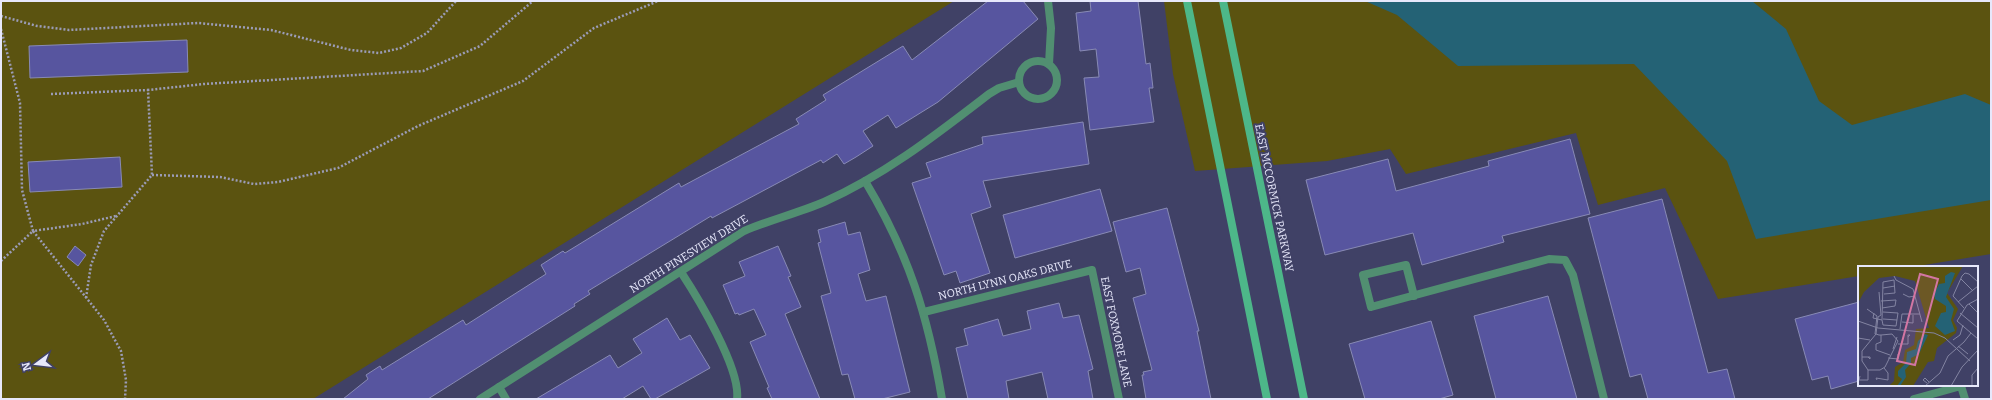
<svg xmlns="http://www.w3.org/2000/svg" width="1992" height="400" font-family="Bitter,serif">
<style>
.green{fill:#5b5310}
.water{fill:#246275}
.building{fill:#57559f;stroke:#888ab5}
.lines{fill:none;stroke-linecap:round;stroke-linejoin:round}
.path{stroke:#9b9cb7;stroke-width:2.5;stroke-dasharray:2 2;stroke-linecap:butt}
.service{stroke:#518f71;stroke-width:8}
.minor{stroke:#518f71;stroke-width:8}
.secondary{stroke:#4db789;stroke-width:8}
.labels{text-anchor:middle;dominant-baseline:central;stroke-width:4;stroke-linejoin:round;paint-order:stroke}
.street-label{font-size:11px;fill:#e7e8fb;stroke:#404166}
.inset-road{fill:none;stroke:#8384a2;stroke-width:1}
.view{fill:#d376a3;fill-opacity:0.15;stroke:#d376a3;stroke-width:2}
.inset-edge{fill:none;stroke:#e7e8fb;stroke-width:2}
</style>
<rect width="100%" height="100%" fill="#404166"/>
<g class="green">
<path d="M1,1H954L313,399H1Z"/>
<path d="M1164,1H1991V254L1912,267H1859V276L1718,299L1665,188L1598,205L1576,133L1406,174L1390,149L1327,161L1195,171L1173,74Z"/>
</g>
<path class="water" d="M1365,1H1752L1786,29L1819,101L1852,125L1965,94L1991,105V200L1756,239L1727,161L1634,64L1458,66L1397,15Z"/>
<g class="building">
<path d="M988,1H1023L1038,19L938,102L896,128L888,115L863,131L873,146L856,157L844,164L837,154L823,163L821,160L712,218L711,216L588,291L590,294L574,304L575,306L428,399H343L368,379L366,375L380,366L382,370L463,320L466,325L546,274L541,265L563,251L565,253L679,183L681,187L799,124L796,119L826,100L823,95L903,46L912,60Z"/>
<path d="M1090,1H1138L1146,64L1150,63L1153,88H1149L1154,122L1090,130L1084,78L1099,77L1096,49L1080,51L1076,13L1091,11Z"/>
<path d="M187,40L188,72L30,78L29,46Z"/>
<path d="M1083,122L1089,164L983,181L991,207L971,214L990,273L960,283L956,271L944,275L912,183L931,177L926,163L983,144L982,137Z"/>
<path d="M1570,139L1590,214L1502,236L1504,242L1422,265L1413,233L1325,255L1306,180L1388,159L1396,191L1489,166L1488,161Z"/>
<path d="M120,157L122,187L30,192L28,162Z"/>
<path d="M1100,189L1112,231L1015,258L1003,215Z"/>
<path d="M1662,199L1708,373L1727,369L1735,399H1648L1641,374L1630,377L1588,218Z"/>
<path d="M1167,208L1199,331H1197L1211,399H1146L1142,375H1144L1143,372L1152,370L1133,298L1146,294L1140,268L1126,272L1113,222Z"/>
<path d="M845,222L848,235L860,232L870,270L858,274L866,301L886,296L910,392L882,399H855L848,374L842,375L821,296L831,293L818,243L821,242L818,230Z"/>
<path d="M75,246L86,255L78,266L67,257Z"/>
<path d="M778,246L791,276L788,277L801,307L785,314L820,399H772L767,388L769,387L750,342L766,335L754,309L739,315L738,313L735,314L723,285L745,276L739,262Z"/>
<path d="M1548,296L1577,399H1496L1474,316Z"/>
<path d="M1859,302V381L1831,389L1828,376L1812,380L1795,319Z"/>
<path d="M1059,303L1063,318L1079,315L1093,369L1088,371L1093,399H1048L1042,372L1006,381L1009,399H968L956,348L968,345L964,329L998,319L1003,336L1031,329L1027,311Z"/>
<path d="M667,318L680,340L690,335L710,368L655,399H651L643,386L622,399H536L610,355L618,368L642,353L633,339Z"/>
<path d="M1431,321L1453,395L1439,399H1365L1349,344Z"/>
</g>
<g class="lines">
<g class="path">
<path d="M1,16L37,26L69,30L198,23L271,30L351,50L379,53L401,48L427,33L456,1"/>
<path d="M1,29L20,103L22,190L33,231L82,224L116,216"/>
<path d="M51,94L148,90"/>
<path d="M152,175L220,177L254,184L278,182L338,168L418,126L523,81L594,28L658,1"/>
<path d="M1,261L33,231L104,320L121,351L126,380L125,399"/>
<path d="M86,298L91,265L104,231L152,175L148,90L204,84L423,71L480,46L533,1"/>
</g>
<path class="service" d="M1048,1L1051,28L1049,64"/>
<g class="minor">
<circle cx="1038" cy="80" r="19"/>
<path d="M865,181C909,254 928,316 942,399"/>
<path d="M681,272C698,298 741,369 737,399"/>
<path d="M1414,296L1406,265L1363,275L1371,307L1549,259L1565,260L1573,275L1604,399"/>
<path d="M924,312L1092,270L1119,399"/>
<path d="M499,387L506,399"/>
<path d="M480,399L744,231C770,220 798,213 824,202C885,175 937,134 989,94L999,88L1019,82"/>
<path d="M1914,399L1961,386L1965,399"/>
</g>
<g class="secondary">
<path d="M1187,1L1267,399"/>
<path d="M1223,1L1304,399"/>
</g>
</g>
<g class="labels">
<g class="street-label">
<text transform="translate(1274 198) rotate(78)">EAST MCCORMICK PARKWAY</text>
<text transform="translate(689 254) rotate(-32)">NORTH PINESVIEW DRIVE</text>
<text transform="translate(1005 280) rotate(-14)">NORTH LYNN OAKS DRIVE</text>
<text transform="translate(1116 332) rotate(78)">EAST FOXMORE LANE</text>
</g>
</g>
<g transform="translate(1858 266)">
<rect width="120" height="120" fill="#404166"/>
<path d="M0,0H105L89,27L100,43L95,54L99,62L98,67L79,82L76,95L70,96L55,120H0L32,119L36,115L37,101L45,96L47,84L56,79L58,63L71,62L57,15L37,10L21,12L6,26L0,37Z" fill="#5b5310"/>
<path d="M93,6L97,7L88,31L96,43L93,54L97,65L87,69L77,60L83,47L88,46V40L77,33L76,28L81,18L87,17V10ZM67,68L70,69L61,88L53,92V97L47,104L48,111L42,120H39L44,113L40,110V105L48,97L49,86L58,83L60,75Z" fill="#246275"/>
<path class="inset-road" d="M36,10L38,14L55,23L64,56M103,13L115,25M25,22L37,20M45,28L51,31L57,30M120,33L109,39L99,55L120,73M23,35L38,34L37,40L24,42M100,36L120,20M111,38L120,47M106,42L95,30L104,10L107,7L111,8L120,16M9,43L19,50M16,47L15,52L24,54M102,47L120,62M25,53L39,54M24,54L25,16L36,14L37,27L26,28M24,54L25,59L38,60L40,47L25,46M0,55L20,62L76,67L87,72L112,95M44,56L55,57V49M42,63L44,48H62M17,68H18L21,69H23L34,68L40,75L27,101L22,104H10L4,95V85L18,68L20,51L23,49L21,26M17,68L19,50M23,69V76L18,78V84L32,89M0,72L12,74M95,74L102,69L105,59M40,78H50V69H52L50,71M100,80L110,88M35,83L39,71M4,91H12V93L10,91M30,92L40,93V88M2,110L1,114H10V104M19,114L18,112L30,114V107L26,102M69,117L65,114L67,112L71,116M67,120L82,107L90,90L106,76L113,67M93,120L104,101L120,84M114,120V109L120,102"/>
<path class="view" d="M62,8L80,13L57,99L39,95Z"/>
<rect width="120" height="120" class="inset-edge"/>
</g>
<rect width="1992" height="400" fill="none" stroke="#e7e8fb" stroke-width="4"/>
<g transform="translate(36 364) rotate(255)" stroke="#404166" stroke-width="3" paint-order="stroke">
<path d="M0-3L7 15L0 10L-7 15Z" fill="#e7e8fb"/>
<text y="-6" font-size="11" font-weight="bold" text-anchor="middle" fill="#e7e8fb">N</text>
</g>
</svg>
